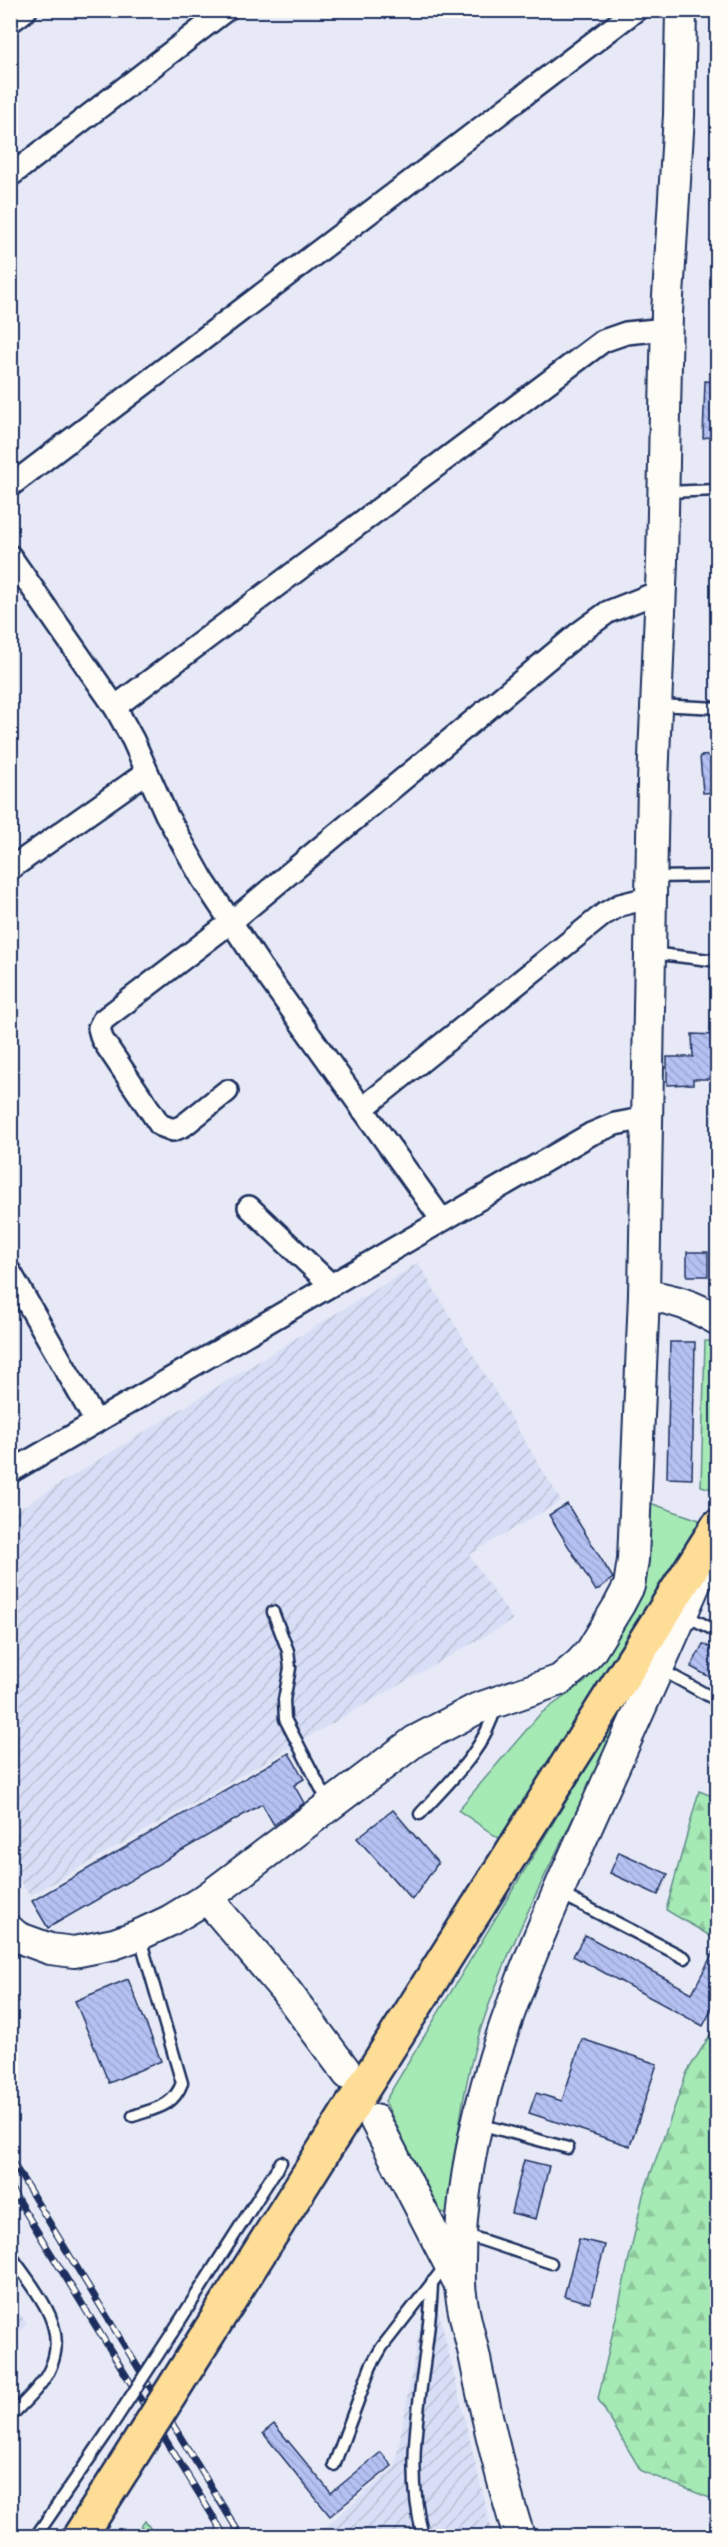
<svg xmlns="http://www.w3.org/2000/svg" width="728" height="2547" font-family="Sriracha,sans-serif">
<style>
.industrial{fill:url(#industrial-furrows)}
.grass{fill:#a5e9b4;stroke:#608c89;stroke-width:1.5}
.forest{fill:url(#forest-firs);stroke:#608c89;stroke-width:1.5}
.building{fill:url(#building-back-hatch);stroke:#1b2f5e;stroke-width:1.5}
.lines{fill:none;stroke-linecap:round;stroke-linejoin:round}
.lane-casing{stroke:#1b2f5e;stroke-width:15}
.street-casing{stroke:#1b2f5e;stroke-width:26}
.secondary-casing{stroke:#1b2f5e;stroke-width:34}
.primary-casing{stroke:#1b2f5e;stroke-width:38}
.lane{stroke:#fdfcf7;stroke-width:10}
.street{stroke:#fdfcf7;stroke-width:21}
.secondary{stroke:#fdfcf7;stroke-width:30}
.primary{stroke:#fedd96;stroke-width:33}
.rail-casing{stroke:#1b2f5e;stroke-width:7}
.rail{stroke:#fdfcf7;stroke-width:4.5;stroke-dasharray:14;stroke-linecap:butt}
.lane-bridge-casing{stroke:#1b2f5e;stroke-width:15;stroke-linecap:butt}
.primary-bridge-casing{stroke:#1b2f5e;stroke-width:38;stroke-linecap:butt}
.lane-bridge{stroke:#fdfcf7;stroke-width:10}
.primary-bridge{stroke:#fedd96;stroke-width:33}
</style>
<defs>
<pattern id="industrial-furrows" width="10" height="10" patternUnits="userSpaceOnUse" patternTransform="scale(1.5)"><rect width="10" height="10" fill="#d8def5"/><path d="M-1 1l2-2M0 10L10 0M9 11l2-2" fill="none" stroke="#b9bfd4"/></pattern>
<pattern id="forest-firs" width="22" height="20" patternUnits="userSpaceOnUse" patternTransform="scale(1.5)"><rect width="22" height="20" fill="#a5e9b4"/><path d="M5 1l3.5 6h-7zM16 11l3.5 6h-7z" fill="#8dc89d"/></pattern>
<pattern id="building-back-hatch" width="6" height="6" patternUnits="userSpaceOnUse" patternTransform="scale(1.5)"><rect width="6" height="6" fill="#b5c1f2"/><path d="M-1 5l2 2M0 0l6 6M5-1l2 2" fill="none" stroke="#9ba6d2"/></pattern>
</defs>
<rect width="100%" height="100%" fill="#e7eaf6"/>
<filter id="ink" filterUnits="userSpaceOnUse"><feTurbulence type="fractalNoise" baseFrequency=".0167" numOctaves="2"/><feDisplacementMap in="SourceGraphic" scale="12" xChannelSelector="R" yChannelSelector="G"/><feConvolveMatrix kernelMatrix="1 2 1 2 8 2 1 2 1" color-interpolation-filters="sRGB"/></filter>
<g filter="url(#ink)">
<g class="industrial">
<path d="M418,1263L561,1501L469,1555L513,1620L30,1896L11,1868V1837L20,1831L10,1815L11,1514Z"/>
<path d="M11,2302L27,2323L11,2343Z"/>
<path d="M423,2309L439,2312L493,2536H324L321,2531L395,2467Z"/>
</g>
<g class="grass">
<path d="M705,1341H717V1491L701,1486Z"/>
<path d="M650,1503L702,1521L500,1839L458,1810L540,1714L585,1682L626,1624L640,1597Z"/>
<path d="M628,1699C582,1811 517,1916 480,2031C461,2090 456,2153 448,2214L436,2210L385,2101Z"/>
</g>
<g class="forest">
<path d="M699,1791L717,1798V1940L666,1910Z"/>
<path d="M717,2024V2501L641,2471L598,2399L643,2195L687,2072Z"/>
<path d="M145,2521L156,2536H134Z"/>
</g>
<g class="building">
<path d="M705,381L717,382V436L703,438Z"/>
<path d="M717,755V792L703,793L700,756Z"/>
<path d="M692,1034L717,1035V1079H693V1084L667,1085V1057H693Z"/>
<rect x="687" y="1252" width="21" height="24"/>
<path d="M670,1342H695L692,1479L667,1478Z"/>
<path d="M567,1504L613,1578L596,1591L549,1515Z"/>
<path d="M703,1644L717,1651V1681L691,1667Z"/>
<path d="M289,1753L304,1779L294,1785L304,1803L278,1822L274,1825L262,1804L48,1928L32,1901Z"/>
<path d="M393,1810L438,1863L412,1900L357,1838Z"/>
<path d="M619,1852L668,1874L658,1895L610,1873Z"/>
<path d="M585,1935L692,1993L717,1945V1999L703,2026L573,1956Z"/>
<path d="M128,1979L161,2061L109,2083L75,2001Z"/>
<path d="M582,2039L657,2064L630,2146L529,2113L536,2093L562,2101Z"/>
<path d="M524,2160L549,2166L536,2219L511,2213Z"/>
<path d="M579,2239L605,2245L590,2303L564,2296Z"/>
<path d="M274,2424L331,2493L381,2452L392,2466L330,2516L263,2433Z"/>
</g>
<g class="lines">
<g class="lane-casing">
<g id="lane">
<path d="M666,492L718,490"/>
<path d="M657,705L718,708"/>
<path d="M653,877L718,876"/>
<path d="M651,953L718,961"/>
<path d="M273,1612L288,1651L290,1668L284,1700L285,1719L329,1804"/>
<path d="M683,1614L718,1632"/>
<path d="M660,1669L718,1701"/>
<path d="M420,1814C451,1780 484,1751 496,1706"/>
<path d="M561,1894L685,1958"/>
<path d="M133,2116C156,2108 173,2107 182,2083L140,1938"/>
<path d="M479,2124L568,2148"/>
<path d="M464,2234L551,2263"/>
<path d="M10,2254C32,2287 69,2324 51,2366C44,2385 24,2402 10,2417"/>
<path d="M172,2333L281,2162"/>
<path d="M334,2465L371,2366L382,2347L446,2265"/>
<path d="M36,2536L107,2433"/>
<path d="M423,2536C400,2452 430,2367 432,2282"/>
</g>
</g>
<g class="street-casing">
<g id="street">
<path d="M10,22L26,10"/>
<path d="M10,176L226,10"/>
<path d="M10,486L636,10"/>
<path d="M10,556L115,707L133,740L166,814L203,880L261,967L442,1220"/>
<path d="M115,707L603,341L626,333L666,329"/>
<path d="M10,869L147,772"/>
<path d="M227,1091L183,1126L173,1130L160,1125L102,1039L99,1028L103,1020L231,922L579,633L608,612L661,591"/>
<path d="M362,1109L604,914L620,905L652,897"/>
<path d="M249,1207L331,1285"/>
<path d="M10,1272L96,1422"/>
<path d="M10,1472L591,1134L615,1124L647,1118"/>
</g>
</g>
<g class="secondary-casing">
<g id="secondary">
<path d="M644,1295C674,1299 692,1305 718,1320"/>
<path d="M207,1898L286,1991L348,2074"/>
<path d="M10,1931L17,1937L50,1949L74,1952L114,1944L139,1935L169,1921L207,1898L415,1741L476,1709L560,1680L579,1664L591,1651L619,1605L629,1586L633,1560L644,1295L653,782L662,562L667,313L679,115L681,10"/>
<path d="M375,2120L459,2283"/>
<path d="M519,2536C500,2477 486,2415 474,2354C469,2331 461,2307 460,2284C456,2127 516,1985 579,1845C619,1755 660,1666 699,1575"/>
</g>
</g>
<g class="primary-casing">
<g id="primary">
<path d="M199,2348L718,1526"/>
<path d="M80,2536L124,2467"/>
</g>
</g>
<use href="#lane" class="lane"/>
<use href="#street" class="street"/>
<use href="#secondary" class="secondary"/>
<use href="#primary" class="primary"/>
<g class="rail-casing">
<g id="rail">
<path d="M10,2158L241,2536"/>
<path d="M10,2187L225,2536"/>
</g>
</g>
<use href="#rail" class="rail"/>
<g class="lane-bridge-casing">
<path id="lane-bridge" d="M107,2433L172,2333"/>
</g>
<g class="primary-bridge-casing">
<path id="primary-bridge" d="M124,2467L199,2348"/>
</g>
<use href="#lane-bridge" class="lane-bridge"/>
<use href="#primary-bridge" class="primary-bridge"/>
</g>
</g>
<rect width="728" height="2547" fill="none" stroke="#fdfcf7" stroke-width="36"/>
<rect x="18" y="18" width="692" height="2511" fill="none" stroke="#1b2f5e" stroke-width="2" filter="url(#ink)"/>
</svg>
